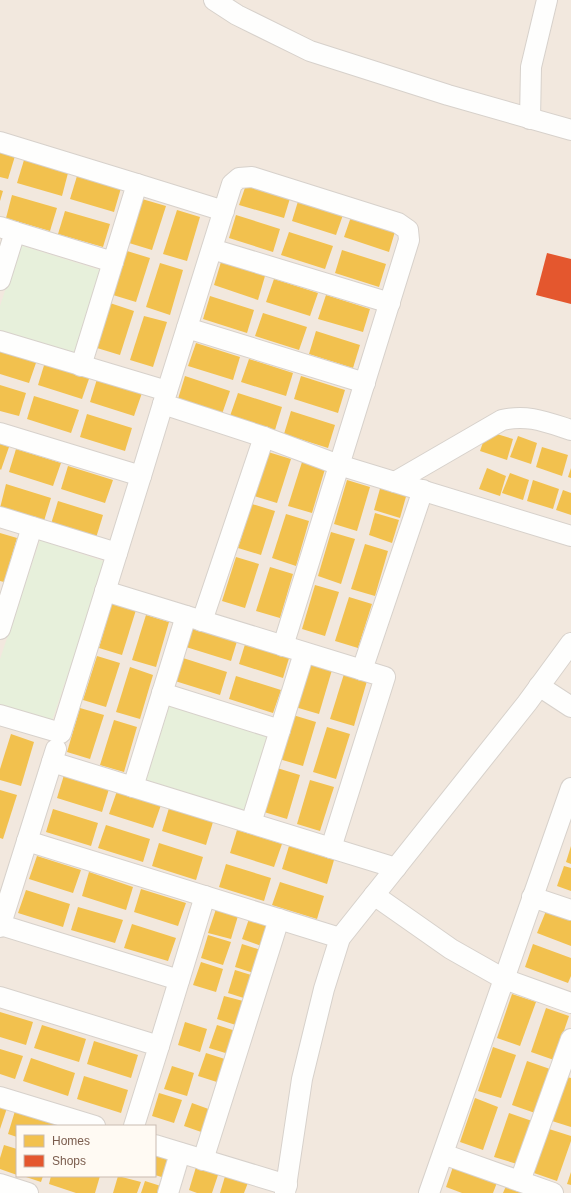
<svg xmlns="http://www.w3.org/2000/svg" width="571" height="1193" font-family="Arial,sans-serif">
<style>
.residential{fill:#f2e8de;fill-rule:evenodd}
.green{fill:#e7f0db}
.homes{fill:#f2c14e}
.shops{fill:#e4572e}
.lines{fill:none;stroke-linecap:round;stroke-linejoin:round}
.minor-casing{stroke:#d7d1cb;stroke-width:22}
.minor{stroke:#fefefd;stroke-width:20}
</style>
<rect width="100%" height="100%" fill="#f9f5f0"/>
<path class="residential" d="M0,0H571V1193H0ZM17,1126H155V1176H17Z"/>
<g class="green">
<path d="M20,245L103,271L76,354L0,330V306Z"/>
<path d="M40,540L106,562L52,721L0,704V659Z"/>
<path d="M169,706L268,737L243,814L145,783Z"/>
</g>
<g class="homes">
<path d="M0,152L15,156L8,179L0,177Z"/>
<path d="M24,160L68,173L62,196L17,183Z"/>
<path d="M77,176L121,188L114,212L70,199Z"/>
<path d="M247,182L291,195L284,218L239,205Z"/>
<path d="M0,190L3,191L0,201Z"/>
<path d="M12,195L57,208L50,231L6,218Z"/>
<path d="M299,198L344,212L336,235L292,221Z"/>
<path d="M142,199L166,206L152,250L129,243Z"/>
<path d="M177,210L200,217L187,261L163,254Z"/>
<path d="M65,211L110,224L103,247L58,234Z"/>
<path d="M352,214L396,228L389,252L344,237Z"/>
<path d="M236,215L280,229L273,252L229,238Z"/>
<path d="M289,232L333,246L325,269L281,255Z"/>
<path d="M342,250L386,264L379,287L335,273Z"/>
<path d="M127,251L150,258L136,302L113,295Z"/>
<path d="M221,262L265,276L258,300L214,285Z"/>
<path d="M160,263L183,270L170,315L146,307Z"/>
<path d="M274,279L318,293L310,316L266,302Z"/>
<path d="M326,295L370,309L363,332L318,319Z"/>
<path d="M210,296L254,310L247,333L203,319Z"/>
<path d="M110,303L134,311L120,355L97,348Z"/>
<path d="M263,313L307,327L299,350L255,336Z"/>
<path d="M144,316L167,322L153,367L130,360Z"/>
<path d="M316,331L360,345L353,368L309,354Z"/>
<path d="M196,343L240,357L233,380L188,366Z"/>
<path d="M0,348L37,360L29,383L0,374Z"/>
<path d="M249,359L293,373L286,396L241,382Z"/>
<path d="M45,362L90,376L82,399L38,385Z"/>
<path d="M185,376L230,391L222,414L178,399Z"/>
<path d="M301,376L345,390L338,413L294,399Z"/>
<path d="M97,379L142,393L134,416L90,402Z"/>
<path d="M0,385L26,393L19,416L0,411Z"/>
<path d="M238,393L282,407L275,430L230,416Z"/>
<path d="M34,396L79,410L71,433L27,419Z"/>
<path d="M291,411L335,425L328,448L284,434Z"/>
<path d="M87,414L132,428L125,451L80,437Z"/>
<path d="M487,431L513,439L507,460L480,451Z"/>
<path d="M518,436L537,443L531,464L510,457Z"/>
<path d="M0,444L9,447L1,470L0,469Z"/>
<path d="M542,447L568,455L562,476L536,467Z"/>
<path d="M16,449L61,463L53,486L9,472Z"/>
<path d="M268,452L291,459L277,503L254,496Z"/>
<path d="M302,462L325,469L312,513L288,506Z"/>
<path d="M68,466L113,480L105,503L61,489Z"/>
<path d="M487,468L506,476L500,496L479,489Z"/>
<path d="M571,468V478L568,477Z"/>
<path d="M510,473L529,480L523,500L502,493Z"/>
<path d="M347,480L370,487L357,531L334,524Z"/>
<path d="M533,480L559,489L553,509L527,501Z"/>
<path d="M6,484L51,498L44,521L0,508Z"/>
<path d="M381,485L407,493L400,518L374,510Z"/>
<path d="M563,490L571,493V515L556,510Z"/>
<path d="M58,501L103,515L96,538L51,524Z"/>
<path d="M252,504L275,511L261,555L238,548Z"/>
<path d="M375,513L399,520L392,543L369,535Z"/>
<path d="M286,514L309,521L296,566L272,558Z"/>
<path d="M331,532L355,539L341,584L318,576Z"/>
<path d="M0,533L17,538L4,582L0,581Z"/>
<path d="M365,544L388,551L375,596L351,589Z"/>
<path d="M236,557L259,564L245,608L222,601Z"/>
<path d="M270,567L293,574L280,618L256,611Z"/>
<path d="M315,585L339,592L325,636L302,629Z"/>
<path d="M349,597L372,604L358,648L335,641Z"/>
<path d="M112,603L136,610L122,655L99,648Z"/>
<path d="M146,615L169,622L156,667L132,660Z"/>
<path d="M194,624L238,638L231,661L186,647Z"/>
<path d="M246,641L290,655L283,678L239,664Z"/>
<path d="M97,656L120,663L106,707L83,700Z"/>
<path d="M183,658L227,672L220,695L175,681Z"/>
<path d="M309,663L332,670L319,714L295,707Z"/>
<path d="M130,667L153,675L140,719L116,712Z"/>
<path d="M344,674L367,681L354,726L330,719Z"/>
<path d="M236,676L281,690L273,713L229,699Z"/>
<path d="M80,708L104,715L90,759L67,752Z"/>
<path d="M293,715L316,722L303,766L279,759Z"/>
<path d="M114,720L137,727L124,772L100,765Z"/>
<path d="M327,727L350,734L336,779L313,772Z"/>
<path d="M11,734L34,742L21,786L0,780V769Z"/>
<path d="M277,768L300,775L287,819L264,812Z"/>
<path d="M64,775L109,789L102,812L57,798Z"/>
<path d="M310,780L334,787L320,831L297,824Z"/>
<path d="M0,790L17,795L3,839L0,838Z"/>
<path d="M117,791L161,805L153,828L109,814Z"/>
<path d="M169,808L213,822L206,845L162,831Z"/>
<path d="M53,809L98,823L91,846L46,832Z"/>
<path d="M106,825L150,839L143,862L98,848Z"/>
<path d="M237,830L282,844L274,867L230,853Z"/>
<path d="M159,843L203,857L196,880L152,866Z"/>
<path d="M289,846L334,860L327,884L282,869Z"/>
<path d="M571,846V864L566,862Z"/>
<path d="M37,856L81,870L73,893L29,879Z"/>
<path d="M226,864L271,878L264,901L219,887Z"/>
<path d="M564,866L571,868V891L557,886Z"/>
<path d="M89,872L133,887L126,910L82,896Z"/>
<path d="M280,882L324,896L317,919L272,905Z"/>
<path d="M141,889L186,903L178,926L134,912Z"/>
<path d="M26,890L70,904L63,927L18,913Z"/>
<path d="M78,907L123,920L115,943L71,930Z"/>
<path d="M216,909L238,916L231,939L208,933Z"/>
<path d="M546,911L571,920V946L537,933Z"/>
<path d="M250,916L272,924L264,947L242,939Z"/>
<path d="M132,924L176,938L168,961L124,948Z"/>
<path d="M208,935L231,942L223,965L201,958Z"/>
<path d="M242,944L264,951L257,974L235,967Z"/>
<path d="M533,944L571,958V976L568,983L525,967Z"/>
<path d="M201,962L223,969L216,992L193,985Z"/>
<path d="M235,970L258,977L250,1000L228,993Z"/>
<path d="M512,994L536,1002L520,1046L497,1038Z"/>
<path d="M224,996L247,1002L239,1026L217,1019Z"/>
<path d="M546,1008L569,1016L554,1060L531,1052Z"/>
<path d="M0,1012L33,1022L26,1045L0,1037Z"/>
<path d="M185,1022L207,1029L200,1052L178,1045Z"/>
<path d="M42,1025L86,1039L79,1062L34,1048Z"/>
<path d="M217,1025L239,1032L232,1055L209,1048Z"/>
<path d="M94,1041L138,1055L131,1078L87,1064Z"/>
<path d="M493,1047L516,1055L501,1098L478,1091Z"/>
<path d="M0,1049L23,1056L15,1079L0,1074Z"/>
<path d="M206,1053L228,1060L220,1083L198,1076Z"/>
<path d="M31,1058L75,1073L68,1096L23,1081Z"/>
<path d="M527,1061L550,1069L535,1113L512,1105Z"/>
<path d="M172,1066L194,1073L187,1096L164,1089Z"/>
<path d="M84,1076L128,1090L121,1113L77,1099Z"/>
<path d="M567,1077L571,1078V1127L552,1121Z"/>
<path d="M159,1093L182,1100L174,1123L152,1116Z"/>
<path d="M475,1098L498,1107L483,1150L460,1142Z"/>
<path d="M192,1103L214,1111L207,1134L184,1126Z"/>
<path d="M0,1106L7,1108L0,1129Z"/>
<path d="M15,1111L61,1126H17V1137L8,1134Z"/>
<path d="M509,1113L532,1121L517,1164L494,1157Z"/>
<path d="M549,1129L571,1136V1141L557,1181L534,1173Z"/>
<path d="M4,1145L17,1149V1175L0,1169V1158Z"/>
<path d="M155,1150L175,1156L168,1179L155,1175Z"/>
<path d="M454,1164L498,1180L493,1193H462L446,1187Z"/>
<path d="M196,1167L218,1175L212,1193H197L189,1190Z"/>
<path d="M571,1172V1185L567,1184Z"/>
<path d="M226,1173L249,1180L244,1193H220Z"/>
<path d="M23,1176H43L41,1182Z"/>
<path d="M51,1176H100L95,1193H76L49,1184Z"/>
<path d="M118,1176L141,1182L137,1193H113Z"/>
<path d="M145,1181L167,1188L165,1193H141Z"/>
<path d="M507,1184L531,1193H503Z"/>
</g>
<path class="shops" d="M547,253L571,259V304L536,295Z"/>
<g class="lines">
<g class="minor-casing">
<g id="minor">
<path d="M214,0L237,15L310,51L448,95L571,130"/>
<path d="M530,119L531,67L547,0"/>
<path d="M0,142L137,184L113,262L15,232"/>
<path d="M137,184L224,211"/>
<path d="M0,227L15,232L0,280"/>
<path d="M212,249L390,303"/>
<path d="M187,328L365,383"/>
<path d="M0,341L167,391"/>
<path d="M81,366L113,262"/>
<path d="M0,433L141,476L163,404"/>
<path d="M395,482L502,420C528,414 546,422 571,430"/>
<path d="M0,517L117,553"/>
<path d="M105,591L385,677L331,848"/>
<path d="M202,621L264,437"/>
<path d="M0,629L32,527"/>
<path d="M283,646C325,511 367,376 409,240L408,230L398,223L252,177L239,178L232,184L163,404L264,437L339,465L571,536"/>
<path d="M362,670L423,490"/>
<path d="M539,686L571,707"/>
<path d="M162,693L280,730"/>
<path d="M0,715L61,733L141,476"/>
<path d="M52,762L396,868"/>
<path d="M133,787L186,616"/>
<path d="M251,823L304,653"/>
<path d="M27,841L340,938"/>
<path d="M374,895L451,949L504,979L571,1003"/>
<path d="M532,897L571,910"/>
<path d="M1,925L179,980"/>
<path d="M0,927L56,749"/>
<path d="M0,997L159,1046L134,1126"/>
<path d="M159,1046L205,896"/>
<path d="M0,1097L95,1126"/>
<path d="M155,1145L287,1185"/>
<path d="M443,1154L553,1193"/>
<path d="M203,1160L279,919"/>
<path d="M520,1181L571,1039"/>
<path d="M0,1184L28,1193"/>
<path d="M168,1193L180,1153"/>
<path d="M285,1193L302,1079L324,989L340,938L527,703L571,643"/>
<path d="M429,1193L571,788"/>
</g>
</g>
<use href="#minor" class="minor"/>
</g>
<rect x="16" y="1125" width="140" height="52" fill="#fffaf3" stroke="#cabbb1"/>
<rect x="24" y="1135" width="20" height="12" fill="#f2c14e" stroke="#cabbb1"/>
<text x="52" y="1145" font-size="12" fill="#7a5c4d">Homes</text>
<rect x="24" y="1155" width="20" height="12" fill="#e4572e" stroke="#cabbb1"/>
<text x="52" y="1165" font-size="12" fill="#7a5c4d">Shops</text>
</svg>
